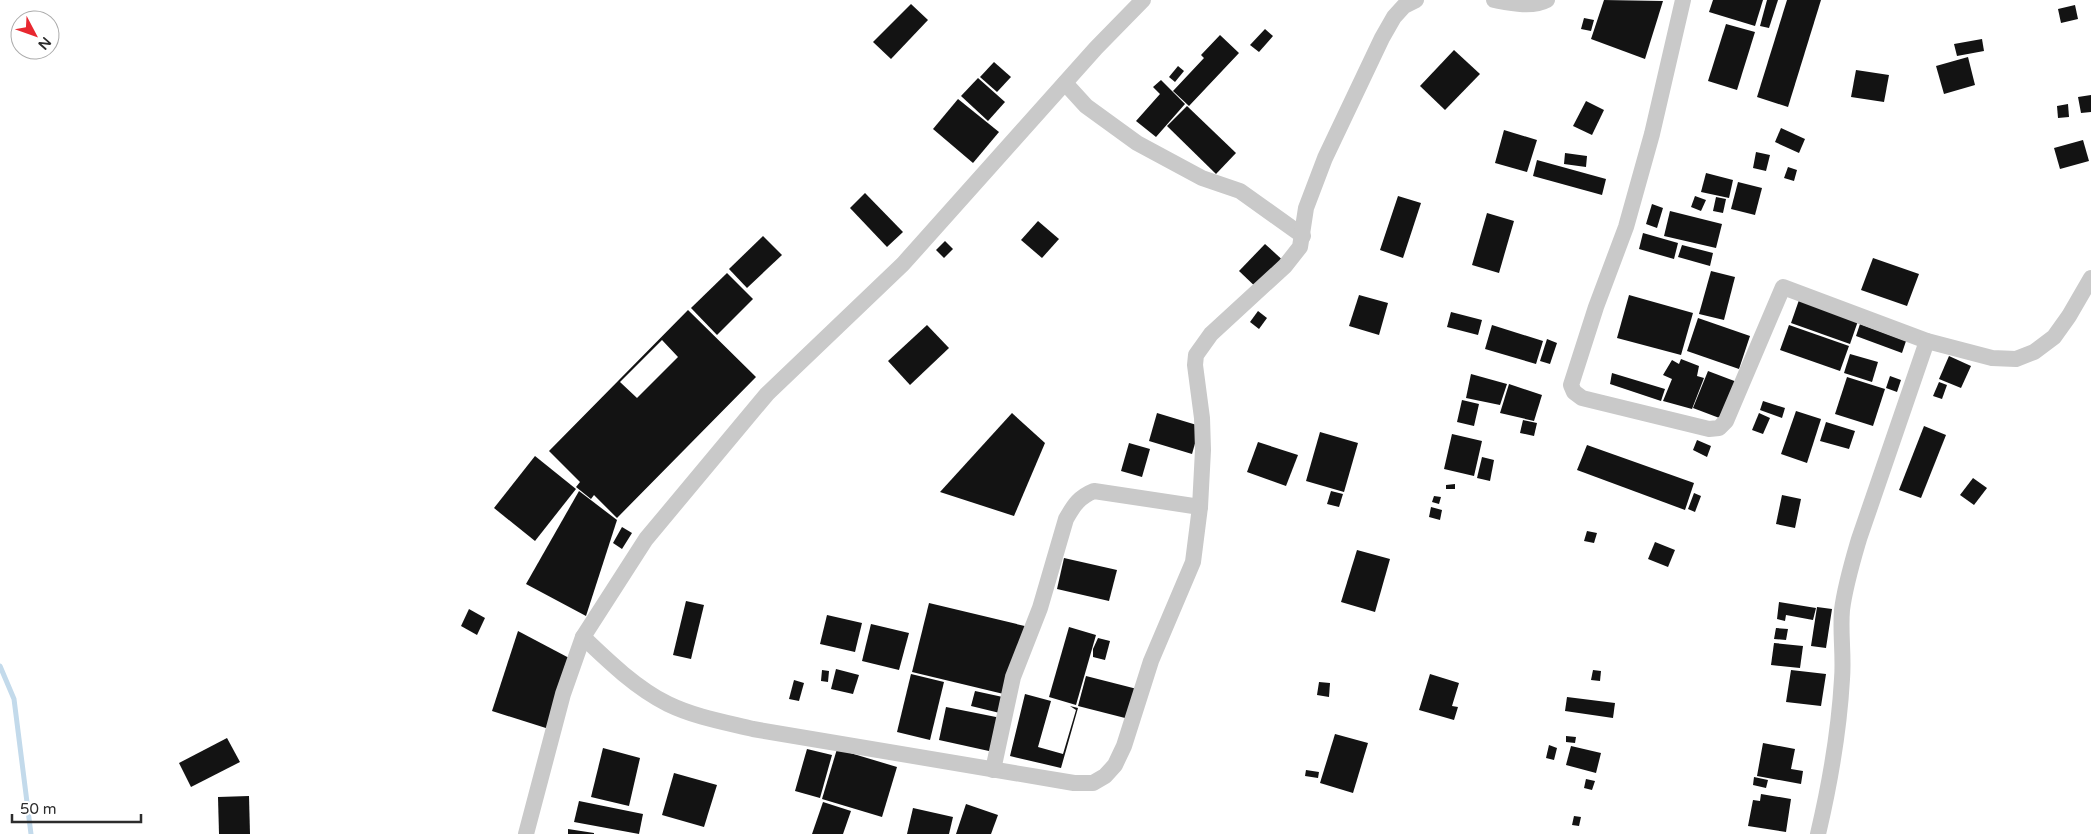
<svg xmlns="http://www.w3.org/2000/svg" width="2091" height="834" font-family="'Varela Round',sans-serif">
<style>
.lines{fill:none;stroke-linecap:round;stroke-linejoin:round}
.stream{stroke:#c3daeb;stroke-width:5}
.building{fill:#131313;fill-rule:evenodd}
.minor{stroke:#c9c9c9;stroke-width:16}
</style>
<rect width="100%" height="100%" fill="#fff"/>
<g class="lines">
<path class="stream" d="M0,666L14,699L31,834"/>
</g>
<g class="building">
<path d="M1604,0L1663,1L1645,59L1591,39Z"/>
<path d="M1713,0H1763L1755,26L1709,12Z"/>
<path d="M1767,0H1778L1769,28L1760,26Z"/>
<path d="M1787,0H1821L1788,107L1757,97Z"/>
<path d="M911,4L928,20L891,59L873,42Z"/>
<path d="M2075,5L2078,19L2061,23L2058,9Z"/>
<path d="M1584,18L1594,20L1591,31L1581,29Z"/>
<path d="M1726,24L1755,32L1737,90L1708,81Z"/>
<path d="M1265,29L1273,36L1259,52L1250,45Z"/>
<path d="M1220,35L1239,53L1189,106L1173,91L1204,58L1201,55Z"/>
<path d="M1982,39L1984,51L1957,56L1954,44Z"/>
<path d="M1454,50L1480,74L1445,110L1420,86Z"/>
<path d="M1968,57L1975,85L1944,94L1936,66Z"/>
<path d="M994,62L1011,77L997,92L980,77Z"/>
<path d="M1178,66L1184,71L1175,82L1169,77Z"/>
<path d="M1856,70L1889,75L1884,102L1851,97Z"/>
<path d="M978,78L1005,102L988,121L961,96Z"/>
<path d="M1161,80L1185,104L1156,137L1136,121L1160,94L1153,87Z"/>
<path d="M2091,95V112L2081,113L2078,97Z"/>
<path d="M958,99L999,132L973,163L933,129Z"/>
<path d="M1586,101L1604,110L1592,135L1573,126Z"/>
<path d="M2068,104L2069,117L2058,118L2057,106Z"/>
<path d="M1187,106L1236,153L1216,174L1167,126Z"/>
<path d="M1781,128L1805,139L1799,153L1775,142Z"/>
<path d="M1504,130L1537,140L1527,172L1495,163Z"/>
<path d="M2083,140L2089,161L2060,169L2054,148Z"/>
<path d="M1756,152L1770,155L1766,171L1753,168Z"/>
<path d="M1565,153L1587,156L1586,167L1564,164Z"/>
<path d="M1537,160L1606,179L1602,195L1533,176Z"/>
<path d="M1788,167L1797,170L1794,181L1784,178Z"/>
<path d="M1706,173L1733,180L1729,198L1701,192Z"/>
<path d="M1738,182L1762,188L1755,215L1731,209Z"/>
<path d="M865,193L903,232L887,247L850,208Z"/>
<path d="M1398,196L1421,203L1403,258L1380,250Z"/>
<path d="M1695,196L1706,200L1701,211L1691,207Z"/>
<path d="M1716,197L1726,199L1723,213L1713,211Z"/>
<path d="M1652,204L1663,208L1657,228L1646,224Z"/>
<path d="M1670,211L1722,224L1716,248L1664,236Z"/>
<path d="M1487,213L1514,221L1499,273L1472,265Z"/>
<path d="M1038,221L1059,239L1042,258L1021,240Z"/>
<path d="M1643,233L1678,243L1674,259L1639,249Z"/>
<path d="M763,236L782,255L747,288L729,269Z"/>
<path d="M945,241L953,249L944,258L936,250Z"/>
<path d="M1265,244L1287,264L1261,292L1239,271Z"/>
<path d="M1682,245L1713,253L1710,266L1678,257Z"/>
<path d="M1873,258L1919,274L1907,306L1861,290Z"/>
<path d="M1711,271L1735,277L1724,320L1699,314Z"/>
<path d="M727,273L753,299L717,335L691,308Z"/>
<path d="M1359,295L1388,303L1379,335L1349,326Z"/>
<path d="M1629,295L1693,313L1681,355L1617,338Z"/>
<path d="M1799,300L1858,321L1850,344L1791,323Z"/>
<path d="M688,310L756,377L617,518L594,495L591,499L576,487L580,482L549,451ZM662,340L678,357L637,398L620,382Z"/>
<path d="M1258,311L1267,318L1259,329L1250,322Z"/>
<path d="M1451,312L1482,320L1478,335L1447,327Z"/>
<path d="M1698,318L1750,336L1739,369L1687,351Z"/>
<path d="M1860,324L1906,341L1902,353L1856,336Z"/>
<path d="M927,325L949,348L910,385L888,361Z"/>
<path d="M1492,325L1543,341L1536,364L1485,349Z"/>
<path d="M1789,325L1849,346L1840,371L1780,350Z"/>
<path d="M1547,339L1557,343L1550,364L1540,361Z"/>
<path d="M1850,354L1878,362L1872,382L1844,373Z"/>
<path d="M1949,356L1971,366L1961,388L1939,379Z"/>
<path d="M1681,359L1699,366L1697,376L1704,378L1692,409L1663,401L1672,379L1663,375L1672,360L1679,364Z"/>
<path d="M1708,371L1737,382L1722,419L1693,408Z"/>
<path d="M1612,373L1665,389L1661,401L1610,384Z"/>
<path d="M1471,374L1507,384L1500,405L1466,398Z"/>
<path d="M1890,376L1901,380L1897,392L1886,388Z"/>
<path d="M1847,377L1885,389L1873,426L1835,414Z"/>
<path d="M1939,382L1947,385L1942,399L1933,396Z"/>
<path d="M1509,384L1542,395L1534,421L1500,413Z"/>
<path d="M1462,400L1479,404L1474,426L1457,422Z"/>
<path d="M1763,401L1785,408L1782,418L1760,410Z"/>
<path d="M1796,411L1821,419L1807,463L1781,454Z"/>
<path d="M1012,413L1045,443L1014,516L940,492Z"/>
<path d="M1157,413L1200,426L1192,454L1149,441Z"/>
<path d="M1759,413L1770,418L1763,434L1752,430Z"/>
<path d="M1523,420L1537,423L1534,436L1520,433Z"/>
<path d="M1826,422L1855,431L1849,449L1820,441Z"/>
<path d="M1924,426L1946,435L1921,498L1899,490Z"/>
<path d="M1320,432L1358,443L1344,492L1306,481Z"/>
<path d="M1452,434L1482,441L1474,476L1444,469Z"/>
<path d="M1697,440L1711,446L1707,457L1693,450Z"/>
<path d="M1258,442L1298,455L1286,486L1247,472Z"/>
<path d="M1129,443L1150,449L1142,477L1121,471Z"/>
<path d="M1587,445L1694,483L1685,510L1577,470Z"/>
<path d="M535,456L576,489L535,541L494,508Z"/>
<path d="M1482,457L1494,460L1490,481L1477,478Z"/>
<path d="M1973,478L1987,488L1974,505L1960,495Z"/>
<path d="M1455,484V489H1446V485Z"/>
<path d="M579,491L617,520L586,616L526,584Z"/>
<path d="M1331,491L1343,494L1339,507L1327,504Z"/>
<path d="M1694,493L1701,496L1695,512L1688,509Z"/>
<path d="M1782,495L1801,499L1795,528L1776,524Z"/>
<path d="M1434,496L1441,497L1439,504L1432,502Z"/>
<path d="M1431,507L1442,510L1440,520L1429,517Z"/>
<path d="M622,527L632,533L622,549L613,543Z"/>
<path d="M1587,531L1597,533L1594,543L1584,541Z"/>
<path d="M1655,542L1675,550L1668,567L1648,559Z"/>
<path d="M1357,550L1390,559L1375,612L1341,602Z"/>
<path d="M1064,558L1117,570L1109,601L1057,589Z"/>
<path d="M686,601L704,605L691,659L673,655Z"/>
<path d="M1779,602L1816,608L1813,620L1786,615L1785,621L1777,619Z"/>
<path d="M929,603L1029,627L1012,696L912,672Z"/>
<path d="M1817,607L1832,609L1826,648L1811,646Z"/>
<path d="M469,609L485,618L477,635L461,626Z"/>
<path d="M827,615L862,623L855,652L820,644Z"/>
<path d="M871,624L909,633L899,670L862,661Z"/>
<path d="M1069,627L1096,635L1076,705L1049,697Z"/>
<path d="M1776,628L1788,629L1786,640L1774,639Z"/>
<path d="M518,631L571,659L549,729L492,711Z"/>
<path d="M1098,638L1110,641L1105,660L1093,657V649Z"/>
<path d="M1774,643L1803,646L1800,668L1771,665Z"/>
<path d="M836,669L859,675L853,694L831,689Z"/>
<path d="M822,670L829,671L828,682L821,681Z"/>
<path d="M1593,670L1601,671L1600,681L1591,680Z"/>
<path d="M1791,670L1826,674L1821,706L1786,702Z"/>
<path d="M911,674L944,682L930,740L897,732Z"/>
<path d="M1430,674L1459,683L1452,706L1458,707L1454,720L1419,710Z"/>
<path d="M1086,676L1137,689L1129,719L1078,706Z"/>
<path d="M794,680L804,683L799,701L789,699Z"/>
<path d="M1319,682L1330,683L1329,697L1317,695Z"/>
<path d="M975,691L1012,699L1008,715L971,706Z"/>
<path d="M1025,694L1051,701L1038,747L1063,754L1076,710L1070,706L1078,708L1061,768L1010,756Z"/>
<path d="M1567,697L1615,703L1613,718L1565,711Z"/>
<path d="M946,707L1006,719L998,753L939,740Z"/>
<path d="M1335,734L1368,743L1353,793L1320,783Z"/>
<path d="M1566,736L1576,737L1575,743L1566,742Z"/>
<path d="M227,738L240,762L191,787L179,763Z"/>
<path d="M1763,743L1795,749L1791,769L1803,771L1801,784L1757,776Z"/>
<path d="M1549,745L1557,748L1554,760L1546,758Z"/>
<path d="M1571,746L1601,753L1596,773L1566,765Z"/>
<path d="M603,748L640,758L629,806L591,797Z"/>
<path d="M807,749L832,755L820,798L795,791Z"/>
<path d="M837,749L897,767L882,817L822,799Z"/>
<path d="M1306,770L1319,772L1318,778L1305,776Z"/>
<path d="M674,773L717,785L704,827L662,815Z"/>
<path d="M1754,777L1768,780L1766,788L1753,785Z"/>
<path d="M1586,779L1595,781L1592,790L1584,788Z"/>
<path d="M1761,794L1791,799L1786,832L1748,826L1753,800L1760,801Z"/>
<path d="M249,796L250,834H219L218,797Z"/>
<path d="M579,801L643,814L639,834L574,822Z"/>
<path d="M823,802L851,811L843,834H812Z"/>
<path d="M966,804L998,815L991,834H956Z"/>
<path d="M913,808L953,817L949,834H907Z"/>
<path d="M1574,816L1581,817L1579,826L1572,825Z"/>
<path d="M568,829L594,833V834H568Z"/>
</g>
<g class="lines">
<g class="minor">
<path d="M1494,0C1510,3 1532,8 1547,0"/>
<path d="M1683,0L1652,134L1626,227L1596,307L1571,385L1574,392L1582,398L1709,429L1719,428L1726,421L1783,287L1927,341L1992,358L2016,359L2034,352L2054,337L2069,316L2091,278"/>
<path d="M1065,83L1086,106L1137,143L1202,178L1240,191L1303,236"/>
<path d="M583,637C608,661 636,688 668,704C695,717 724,722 753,729L1074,783H1093L1105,776L1115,765L1124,746L1151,661L1193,562L1200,507L1203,450L1202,418L1195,365L1196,355L1211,334L1285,266L1300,247L1306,208L1325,158L1382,38L1394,17L1404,6L1416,0"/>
<path d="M993,770L1013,677L1040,608L1066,519C1074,505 1079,497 1094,491L1200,507"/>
<path d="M526,834L563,694L583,637L646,539L767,394L903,264L1096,48L1143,0"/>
<path d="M1818,834C1830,783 1839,732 1842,679C1844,656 1840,633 1842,610C1845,586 1852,563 1859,539L1927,341"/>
</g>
</g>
<g transform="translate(35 35) rotate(131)"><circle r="24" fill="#ffffff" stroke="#ababab"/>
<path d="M0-4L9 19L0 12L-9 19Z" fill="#e82830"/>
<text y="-8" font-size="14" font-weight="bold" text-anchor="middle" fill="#2c2c2c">N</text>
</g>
<path d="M12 814v8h129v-8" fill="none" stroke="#2c2c2c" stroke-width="2.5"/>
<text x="20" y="814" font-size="15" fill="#2c2c2c" stroke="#ffffff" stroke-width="4" paint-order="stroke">50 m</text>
</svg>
